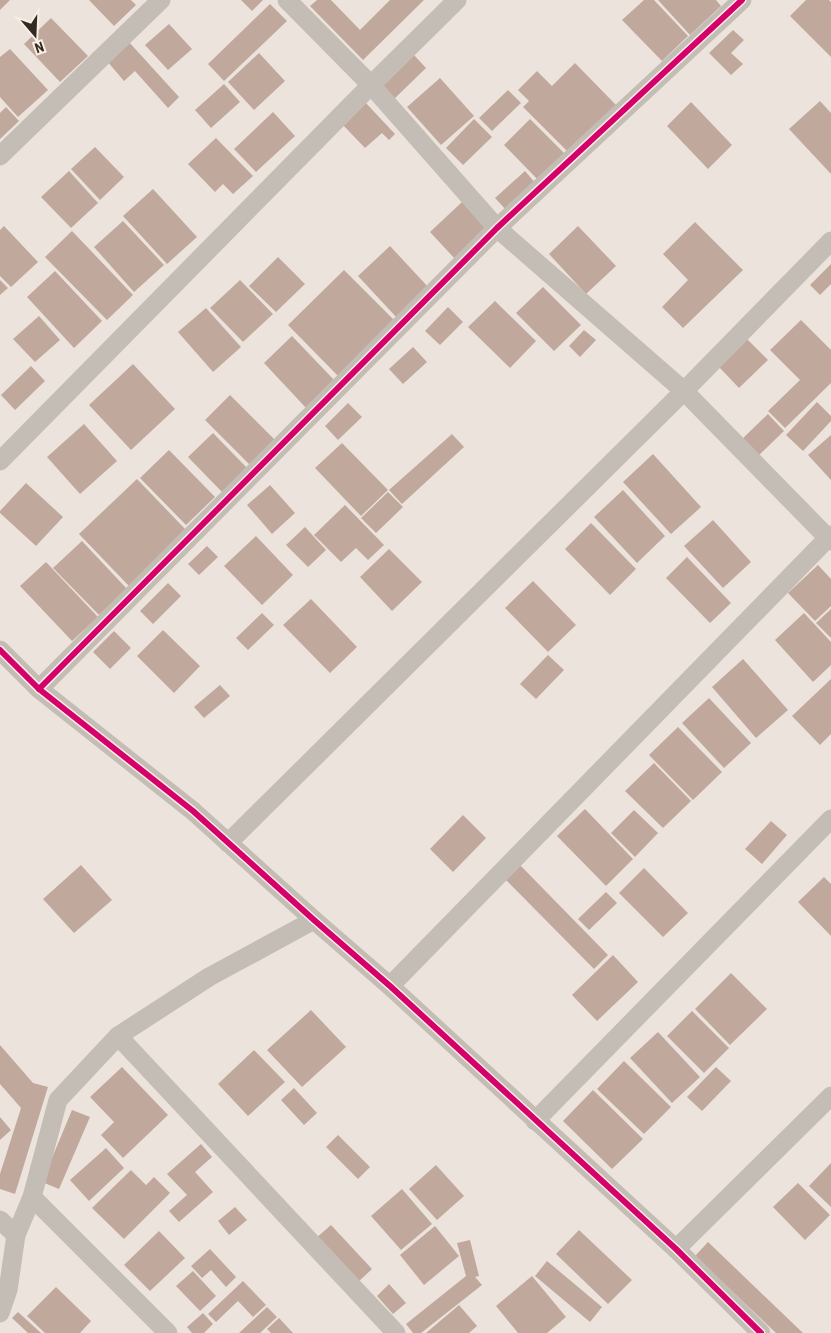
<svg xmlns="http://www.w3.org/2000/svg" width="831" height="1333" font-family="'Roboto Condensed',sans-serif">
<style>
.building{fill:#c0a89d}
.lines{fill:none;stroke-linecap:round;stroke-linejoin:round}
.street{stroke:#c4bdb6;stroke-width:19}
.cycleway-casing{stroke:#f9efe2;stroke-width:9}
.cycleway{stroke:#d6006c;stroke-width:6}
</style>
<rect width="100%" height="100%" fill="#ece4dc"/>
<g class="building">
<path d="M0,0H10L0,10Z"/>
<path d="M89,0H131L136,5L114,26Z"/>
<path d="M241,0H263L252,11Z"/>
<path d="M317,0H331L360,30L390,0H424L363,60L310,6Z"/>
<path d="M644,0H654L688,36L662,61L622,20Z"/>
<path d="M658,0H716L721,6L690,35Z"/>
<path d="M806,0H829L831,2V57L790,16Z"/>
<path d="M270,4L287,21L224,81L208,64Z"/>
<path d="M51,18L88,56L60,82L24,44Z"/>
<path d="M169,24L192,49L168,70L145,45Z"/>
<path d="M733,30L744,40L731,53L743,64L731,75L709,53Z"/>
<path d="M128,41L179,97L168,108L135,71L124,81L107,61Z"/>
<path d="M10,49L48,90L18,117L0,97V57Z"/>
<path d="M259,53L285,81L254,110L228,82Z"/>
<path d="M413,54L426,68L394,99L381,85Z"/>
<path d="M575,63L616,105L568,152L523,107L529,101L518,90L537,71L552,86Z"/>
<path d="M440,78L474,116L441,145L407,107Z"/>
<path d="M224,84L240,102L211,128L195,110Z"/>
<path d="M508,90L521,103L492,131L479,118Z"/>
<path d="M364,101L395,134L389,140L382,133L365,148L341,123Z"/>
<path d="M820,101L831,113V174L789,129Z"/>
<path d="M691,102L732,145L708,169L667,126Z"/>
<path d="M6,107L19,121L0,139V113Z"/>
<path d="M273,112L295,136L256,172L234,149Z"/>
<path d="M474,119L492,137L463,165L446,148Z"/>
<path d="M530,119L568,157L541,183L504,145Z"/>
<path d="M216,138L253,176L233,194L223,184L215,192L188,164Z"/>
<path d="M95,147L124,177L100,200L71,169Z"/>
<path d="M69,171L98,203L71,228L41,197Z"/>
<path d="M525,171L537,185L508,212L495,198Z"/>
<path d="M153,189L197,237L167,264L123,216Z"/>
<path d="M462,202L489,230L456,260L430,232Z"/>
<path d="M123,221L164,265L134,292L94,247Z"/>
<path d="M695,222L743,270L683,328L662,307L688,280L663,254Z"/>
<path d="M4,226L38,262L11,287L0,276V230Z"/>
<path d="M578,226L616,266L586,294L549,254Z"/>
<path d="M72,231L133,295L107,320L45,257Z"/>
<path d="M390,246L430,289L398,319L358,276Z"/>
<path d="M278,257L305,284L276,312L249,286Z"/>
<path d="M831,264V284L820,295L810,285Z"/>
<path d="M344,270L396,322L339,377L288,325Z"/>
<path d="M55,271L102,321L74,348L27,297Z"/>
<path d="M0,280L8,288L0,295Z"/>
<path d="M240,280L273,314L243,342L210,308Z"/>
<path d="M543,287L581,325L554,351L516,313Z"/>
<path d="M495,301L536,341L510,368L468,327Z"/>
<path d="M448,307L463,322L440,345L425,331Z"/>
<path d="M206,308L241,347L213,372L178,332Z"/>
<path d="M39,316L60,340L35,362L13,339Z"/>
<path d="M801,320L831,350V383L785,428L768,411L800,380L770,350Z"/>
<path d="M584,330L596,340L580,357L569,346Z"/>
<path d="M292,336L336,382L307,409L264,363Z"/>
<path d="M747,339L768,360L739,388L719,367Z"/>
<path d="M413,347L427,362L403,384L389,369Z"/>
<path d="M133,364L175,409L131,450L89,405Z"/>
<path d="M31,366L45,381L15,410L1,395Z"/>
<path d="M230,395L276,441L251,466L205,420Z"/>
<path d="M817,402L831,416V421L803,451L786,435Z"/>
<path d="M348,403L362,417L338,440L325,426Z"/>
<path d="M768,414L784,431L756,458L739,442Z"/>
<path d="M84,424L117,461L80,494L47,457Z"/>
<path d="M213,433L247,468L222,492L188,457Z"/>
<path d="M452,434L464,447L402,504L389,490Z"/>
<path d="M831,435V480L808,455Z"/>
<path d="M342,443L388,490L361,516L315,468Z"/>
<path d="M169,450L215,497L186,525L140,478Z"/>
<path d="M653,454L701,507L671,534L623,482Z"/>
<path d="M137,479L187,531L129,586L79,534Z"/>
<path d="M26,483L63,517L36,546L0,513V511Z"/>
<path d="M270,485L295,513L272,534L247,505Z"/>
<path d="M623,490L665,536L637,563L594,517Z"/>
<path d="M388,492L403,507L376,533L361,518Z"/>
<path d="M345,505L384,545L368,560L356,548L341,562L314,535Z"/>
<path d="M713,520L751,562L723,588L684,546Z"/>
<path d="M591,523L636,569L610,595L565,549Z"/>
<path d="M305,527L326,550L308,567L286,545Z"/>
<path d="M256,536L293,575L262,605L224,566Z"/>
<path d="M82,541L127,589L99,615L53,568Z"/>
<path d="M207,546L218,557L199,575L188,564Z"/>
<path d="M389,549L422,582L392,611L360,577Z"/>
<path d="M687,557L731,603L710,623L666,578Z"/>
<path d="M46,562L98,617L72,641L20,586Z"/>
<path d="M818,565L831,579V606L815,621L788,593Z"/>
<path d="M533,581L576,625L548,652L505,608Z"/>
<path d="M168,583L181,596L153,624L140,611Z"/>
<path d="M311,599L357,647L330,673L283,625Z"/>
<path d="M831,609V638L816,623Z"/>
<path d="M262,613L274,625L248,650L236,638Z"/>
<path d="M804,613L831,642V665L813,682L775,640Z"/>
<path d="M163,630L200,666L174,693L137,656Z"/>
<path d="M114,631L131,648L110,669L93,652Z"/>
<path d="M548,655L564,670L536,699L520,684Z"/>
<path d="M743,659L788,710L756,738L712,687Z"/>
<path d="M831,679V734L820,745L792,716Z"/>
<path d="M220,685L230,696L204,718L194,707Z"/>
<path d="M709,698L751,743L724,768L682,723Z"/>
<path d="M678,727L722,772L693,800L649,755Z"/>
<path d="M654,763L691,801L663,828L625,791Z"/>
<path d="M585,809L633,859L606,886L557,836Z"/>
<path d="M634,810L658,833L635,857L611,833Z"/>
<path d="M463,815L486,838L453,872L430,849Z"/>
<path d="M771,821L787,835L762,864L745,849Z"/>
<path d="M518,863L608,955L594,969L503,877Z"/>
<path d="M81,865L112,900L74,933L43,899Z"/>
<path d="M644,868L688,913L663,937L619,893Z"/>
<path d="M824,877L831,884V936L798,902Z"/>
<path d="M606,892L617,903L589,930L578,919Z"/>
<path d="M613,955L638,982L597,1021L572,995Z"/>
<path d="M731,973L767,1009L730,1045L695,1009Z"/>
<path d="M311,1010L346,1047L302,1087L267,1050Z"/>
<path d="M692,1011L729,1048L704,1073L667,1036Z"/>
<path d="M658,1032L700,1077L672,1103L630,1058Z"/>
<path d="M0,1045L33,1083L48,1087L15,1194L0,1189V1174L21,1108L0,1084Z"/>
<path d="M254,1050L285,1082L248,1116L218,1084Z"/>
<path d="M624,1061L671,1107L644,1134L597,1089Z"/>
<path d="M122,1067L168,1115L123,1158L101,1135L114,1122L90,1097Z"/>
<path d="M716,1067L731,1081L702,1111L687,1097Z"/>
<path d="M294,1088L317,1113L304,1125L281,1100Z"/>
<path d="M593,1090L643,1139L612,1169L563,1121Z"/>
<path d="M72,1110L90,1117L59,1189L42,1182Z"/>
<path d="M0,1117L11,1130L0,1140Z"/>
<path d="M338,1135L370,1167L358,1179L326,1147Z"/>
<path d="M201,1144L212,1157L195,1172L213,1192L179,1222L169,1211L187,1195L167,1174Z"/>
<path d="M106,1148L124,1168L89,1201L70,1180Z"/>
<path d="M831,1163V1207L809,1186Z"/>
<path d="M436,1165L464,1196L437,1220L409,1189Z"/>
<path d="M131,1170L146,1185L154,1177L170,1193L124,1239L92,1208Z"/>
<path d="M798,1183L830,1215L805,1240L773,1207Z"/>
<path d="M402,1189L432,1224L401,1250L371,1216Z"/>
<path d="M235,1207L247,1220L229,1235L218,1221Z"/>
<path d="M331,1225L372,1269L357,1283L315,1239Z"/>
<path d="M435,1226L459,1256L424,1285L400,1255Z"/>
<path d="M579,1230L632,1280L608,1304L556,1254Z"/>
<path d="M159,1231L185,1258L150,1291L124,1265Z"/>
<path d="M470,1240L479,1276L475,1277L482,1285L421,1333H413L406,1324L466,1276L457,1243Z"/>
<path d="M708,1242L803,1333H776L695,1256Z"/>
<path d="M210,1249L236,1277L226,1287L211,1270L202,1278L191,1266Z"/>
<path d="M547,1261L602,1307L590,1322L535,1276Z"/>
<path d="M193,1271L216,1296L200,1311L176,1286Z"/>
<path d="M532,1276L566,1317L547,1333H518L496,1306Z"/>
<path d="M243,1281L266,1305L253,1317L238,1301L216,1322L208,1314Z"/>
<path d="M389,1284L406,1303L393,1314L377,1296Z"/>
<path d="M56,1287L91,1321L80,1333H45L27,1316Z"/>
<path d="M459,1305L477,1326L469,1333H426Z"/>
<path d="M267,1307L277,1317L260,1333H239Z"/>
<path d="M18,1312L41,1333H28L12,1318Z"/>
<path d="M203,1313L213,1324L204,1333H192L187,1327Z"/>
<path d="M279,1318L293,1333H271L267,1329Z"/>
</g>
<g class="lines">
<g class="street">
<path d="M287,0L371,85L497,228L684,391L831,541"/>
<path d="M0,156L161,0"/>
<path d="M0,461L371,85L457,0"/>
<path d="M0,650L39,689L193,811L314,920L390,986L676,1249L761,1333"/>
<path d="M39,689L497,228L742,0"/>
<path d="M228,843L684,391L831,241"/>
<path d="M390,986L831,535"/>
<path d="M118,1036L396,1333"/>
<path d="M535,1121L831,819"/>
<path d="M32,1197L168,1333"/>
<path d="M0,1220L16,1235"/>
<path d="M676,1249L831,1096"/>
<path d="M0,1313L8,1290L16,1235L32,1197L58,1100L118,1036L209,977L314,920"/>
</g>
<g class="cycleway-casing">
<g id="cycleway">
<path d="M0,650L39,689L193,811L314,920L390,986L676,1249L761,1333"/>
<path d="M39,689L497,228L742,0"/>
</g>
</g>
<use href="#cycleway" class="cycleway"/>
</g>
<g transform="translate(35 35) rotate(161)" stroke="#f9efe2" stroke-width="4" paint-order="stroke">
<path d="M0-4L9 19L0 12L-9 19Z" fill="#342a25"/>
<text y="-8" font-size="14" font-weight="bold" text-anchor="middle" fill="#342a25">N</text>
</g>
</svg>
